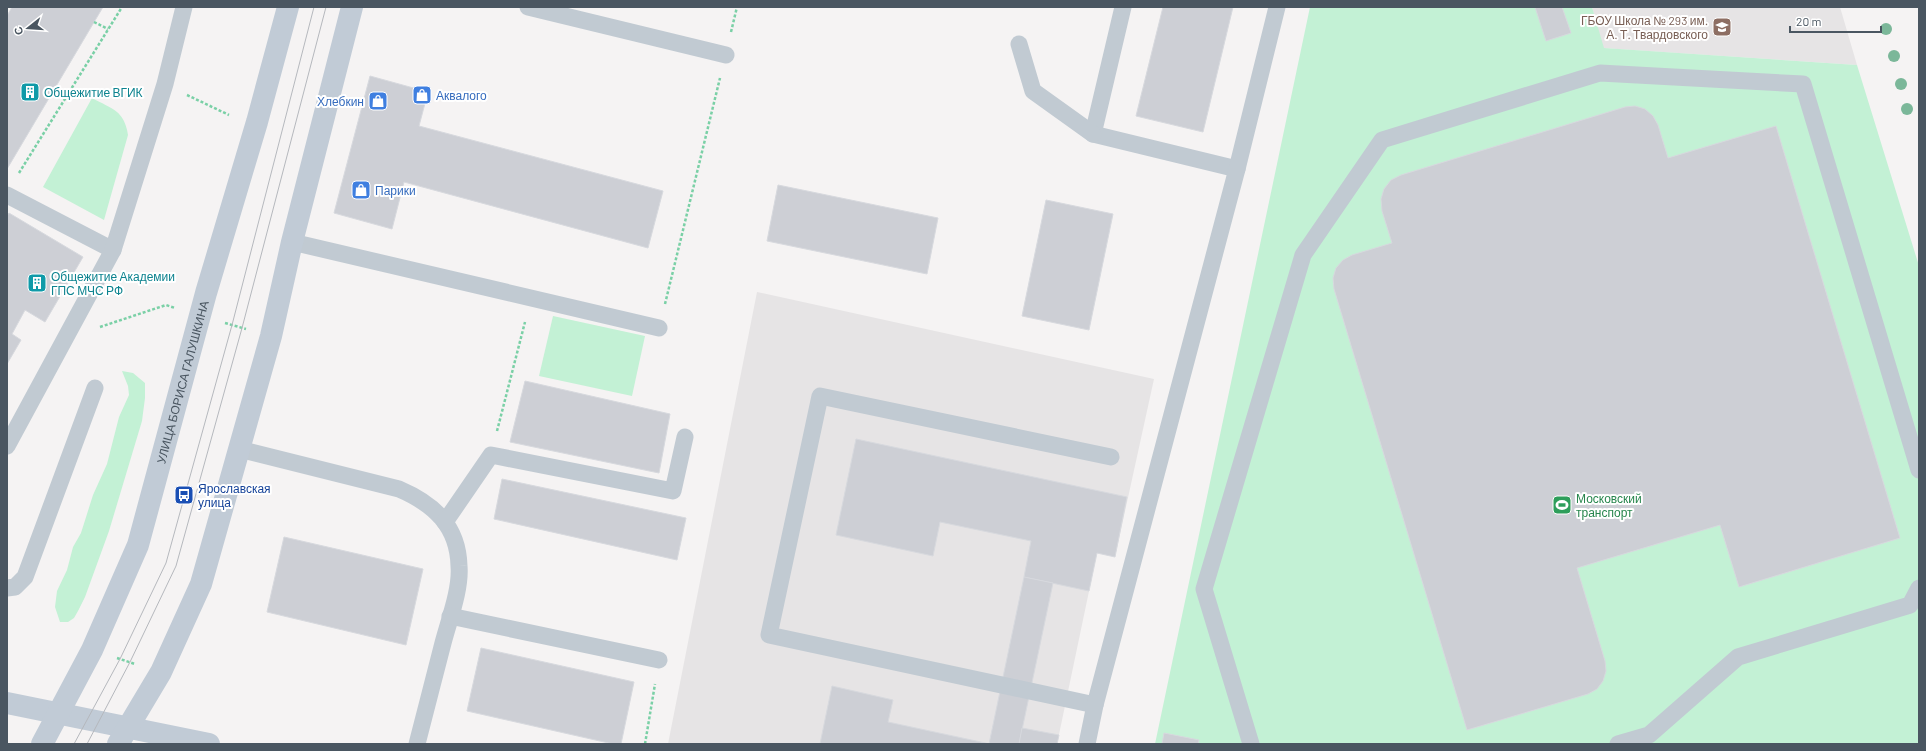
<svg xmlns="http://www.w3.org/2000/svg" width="1926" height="751" font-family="Barlow,sans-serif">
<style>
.education{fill:#e6e4e5}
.green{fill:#c3f1d5}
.building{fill:#cdcfd5;stroke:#d7d9de}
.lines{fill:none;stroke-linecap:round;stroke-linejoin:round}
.path{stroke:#7ad0a6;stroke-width:2.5;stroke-dasharray:3 2;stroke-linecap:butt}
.lane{stroke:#c1cad2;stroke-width:17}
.secondary{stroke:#c1cbd6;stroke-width:22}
.tram{stroke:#b5b8bd;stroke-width:1}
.tree{fill:#7bb799}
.labels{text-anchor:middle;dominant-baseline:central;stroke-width:4;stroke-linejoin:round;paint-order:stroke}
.education-label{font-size:12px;fill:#785e54;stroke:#fff;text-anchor:end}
.culture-label{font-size:12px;fill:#0d838f;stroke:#fff;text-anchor:start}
.shop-label{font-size:12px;fill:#366cbe;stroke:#fff;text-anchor:start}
.street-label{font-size:12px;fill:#4a5661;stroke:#fff}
.transit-label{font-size:12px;fill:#164399;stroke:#fff;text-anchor:start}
.leisure-label{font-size:12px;fill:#27864d;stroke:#fff;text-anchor:start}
</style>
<rect width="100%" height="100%" fill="#f5f3f3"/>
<g class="education">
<path d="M1592,7H1840L1857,65L1603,48Z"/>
<path d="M757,292L1154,379L1115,557L1097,553L1057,744H668Z"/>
</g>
<g class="green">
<path d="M1310,7H1592L1604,48L1857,65L1919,266V744H1155Z"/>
<path d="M92,98C112,109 124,110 128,135L104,220L43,187Z"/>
<path d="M553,316L645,336L632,396L539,376Z"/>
<path d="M122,371L133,373L145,383V398L142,421L109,531L85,597L78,611L74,618L68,622H60L55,607L57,591L67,570L73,547L81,533L93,495L107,464L119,417L129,395L128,386Z"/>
</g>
<g class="building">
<path d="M12,7H103L7,169V16Z"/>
<path d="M1163,7H1233L1203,132L1136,116Z"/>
<path d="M1535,7H1562L1571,33L1546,41Z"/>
<path d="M370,76L428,92L419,126L663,191L648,248L404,182L392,229L334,213Z"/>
<path d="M1635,106L1645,109L1653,116L1658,125L1668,158L1776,126L1900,538L1739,587L1720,525L1577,568L1605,661L1606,671L1603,681L1597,689L1588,694L1467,730L1334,289L1333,278L1336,268L1343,260L1352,255L1392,243L1382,211L1381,199L1384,189L1391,180L1401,175L1625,107Z"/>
<path d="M778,185L938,218L927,274L767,241Z"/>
<path d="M1046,200L1113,214L1089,330L1022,316Z"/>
<path d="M9,213L83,257L45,322L25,310L12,334L21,340L7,364V216Z"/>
<path d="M525,381L670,414L659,473L510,442Z"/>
<path d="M856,439L1127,497L1115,557L1097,553L1089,591L1024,577L1031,541L940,522L933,556L836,535Z"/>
<path d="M502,479L686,518L677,560L494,519Z"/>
<path d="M284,537L423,569L406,645L267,612Z"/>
<path d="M1024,577L1053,583L1019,744H989Z"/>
<path d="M481,648L634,682L621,744H613L467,711Z"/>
<path d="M832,686L893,700L888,722L990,744H820Z"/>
<path d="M1022,728L1059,735L1057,744H1019Z"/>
<path d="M1164,733L1199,740L1198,744H1162Z"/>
</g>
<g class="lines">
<g class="path">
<path d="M94,22L108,29"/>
<path d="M731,32L737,7"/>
<path d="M187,95L229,115"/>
<path d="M19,173L122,7"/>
<path d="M665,304L720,78"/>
<path d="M225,323L246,329"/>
<path d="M100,327L166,305L175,308"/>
<path d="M497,431L525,322"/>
<path d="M117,658L135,664"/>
<path d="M645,744L655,684"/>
</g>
<g class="lane">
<path d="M528,7L726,55"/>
<path d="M1123,7L1093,134L1237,169"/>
<path d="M1019,44L1033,91L1093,134"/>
<path d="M7,195L113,250"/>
<path d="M292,242L659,328"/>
<path d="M7,446L113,250L165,84L184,7"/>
<path d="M239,449L399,489C434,504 458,526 459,566C461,589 449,620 443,643C434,677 426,710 417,744"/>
<path d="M445,522L491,455L673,491L685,437"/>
<path d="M7,588L15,587L25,577L95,388"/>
<path d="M450,616L659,660"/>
<path d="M1095,705L769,635L820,396L1111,457"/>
<path d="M1087,744L1095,705L1237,169L1277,7"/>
<path d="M1251,744L1204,589L1303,255L1382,140L1600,73L1803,84L1919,470"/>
<path d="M1618,744L1649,735L1738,657L1910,605L1919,588"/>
</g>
<g class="secondary">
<path d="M7,703L209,744"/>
<path id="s1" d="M42,744L92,650L138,545L206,293L257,122L288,7"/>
<path d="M118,744L161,672L201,584L271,336L292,242L352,7"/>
</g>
<g class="tram">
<path d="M74,744L120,659L166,563L232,325L314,7"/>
<path d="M87,744L130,662L176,566L242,328L326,7"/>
</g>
</g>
<g class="tree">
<circle cx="1886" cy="29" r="6"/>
<circle cx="1894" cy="56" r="6"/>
<circle cx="1901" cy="84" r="6"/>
<circle cx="1907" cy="109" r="6"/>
</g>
<defs>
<g id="school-square" transform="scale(1)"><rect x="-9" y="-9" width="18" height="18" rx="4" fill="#8d6e63" stroke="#fff"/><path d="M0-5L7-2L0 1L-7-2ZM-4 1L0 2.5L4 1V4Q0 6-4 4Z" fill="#fff"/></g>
<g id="building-square" transform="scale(1)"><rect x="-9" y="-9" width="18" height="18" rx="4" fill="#0f9aa8" stroke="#fff"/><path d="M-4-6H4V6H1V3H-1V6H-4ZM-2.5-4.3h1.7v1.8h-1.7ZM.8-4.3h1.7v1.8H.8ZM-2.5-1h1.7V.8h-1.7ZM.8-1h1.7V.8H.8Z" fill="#fff"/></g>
<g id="shop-square" transform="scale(1)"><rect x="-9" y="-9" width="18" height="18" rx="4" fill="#3f7fe0" stroke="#fff"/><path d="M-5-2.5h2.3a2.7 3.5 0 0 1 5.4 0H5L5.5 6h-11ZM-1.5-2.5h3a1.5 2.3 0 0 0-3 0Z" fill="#fff"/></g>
<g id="bus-square" transform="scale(1)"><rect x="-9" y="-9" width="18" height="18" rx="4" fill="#1a4fb4" stroke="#fff"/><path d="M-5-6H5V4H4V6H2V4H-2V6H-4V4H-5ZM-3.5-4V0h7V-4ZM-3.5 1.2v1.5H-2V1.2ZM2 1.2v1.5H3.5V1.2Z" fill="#fff"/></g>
<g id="stadium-square" transform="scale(1)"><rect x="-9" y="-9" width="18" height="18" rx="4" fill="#2e9e5b" stroke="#fff"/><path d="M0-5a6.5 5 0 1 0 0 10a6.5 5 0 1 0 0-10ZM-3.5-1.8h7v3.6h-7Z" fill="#fff"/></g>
</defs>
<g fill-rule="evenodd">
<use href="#school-square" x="1722" y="27"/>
<use href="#building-square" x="30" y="92"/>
<use href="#shop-square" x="422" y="95"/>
<use href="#shop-square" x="378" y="101"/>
<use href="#shop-square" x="361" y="190"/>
<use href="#building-square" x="37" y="283"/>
<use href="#bus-square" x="184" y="495"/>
<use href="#stadium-square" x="1562" y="505"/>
</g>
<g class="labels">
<g class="education-label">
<text x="1708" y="20">ГБОУ Школа № 293 им.<tspan x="1708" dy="14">А. Т. Твардовского</tspan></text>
</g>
<g class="culture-label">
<text x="44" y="92">Общежитие ВГИК</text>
<text x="51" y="276">Общежитие Академии<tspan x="51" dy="14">ГПС МЧС РФ</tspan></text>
</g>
<g class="shop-label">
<text x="436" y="95">Аквалого</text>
<text x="364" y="101" text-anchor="end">Хлебкин</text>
<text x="375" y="190">Парики</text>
</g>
<g class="street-label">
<text stroke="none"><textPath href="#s1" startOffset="390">УЛИЦА БОРИСА ГАЛУШКИНА</textPath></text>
</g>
<g class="transit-label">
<text x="198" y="488">Ярославская<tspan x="198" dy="14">улица</tspan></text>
</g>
<g class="leisure-label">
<text x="1576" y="498">Московский<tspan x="1576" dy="14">транспорт</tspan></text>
</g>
</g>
<rect width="1926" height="751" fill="none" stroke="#4a5661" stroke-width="16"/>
<g transform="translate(28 28) rotate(253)" stroke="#ffffff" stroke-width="3" paint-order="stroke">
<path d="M0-3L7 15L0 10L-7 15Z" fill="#4a5661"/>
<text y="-6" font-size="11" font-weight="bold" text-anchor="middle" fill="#4a5661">С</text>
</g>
<path d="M1790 26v6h91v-6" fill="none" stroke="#4a5661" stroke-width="2"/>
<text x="1796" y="26" font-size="12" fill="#4a5661" stroke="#ffffff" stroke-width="3" paint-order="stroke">20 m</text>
</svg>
